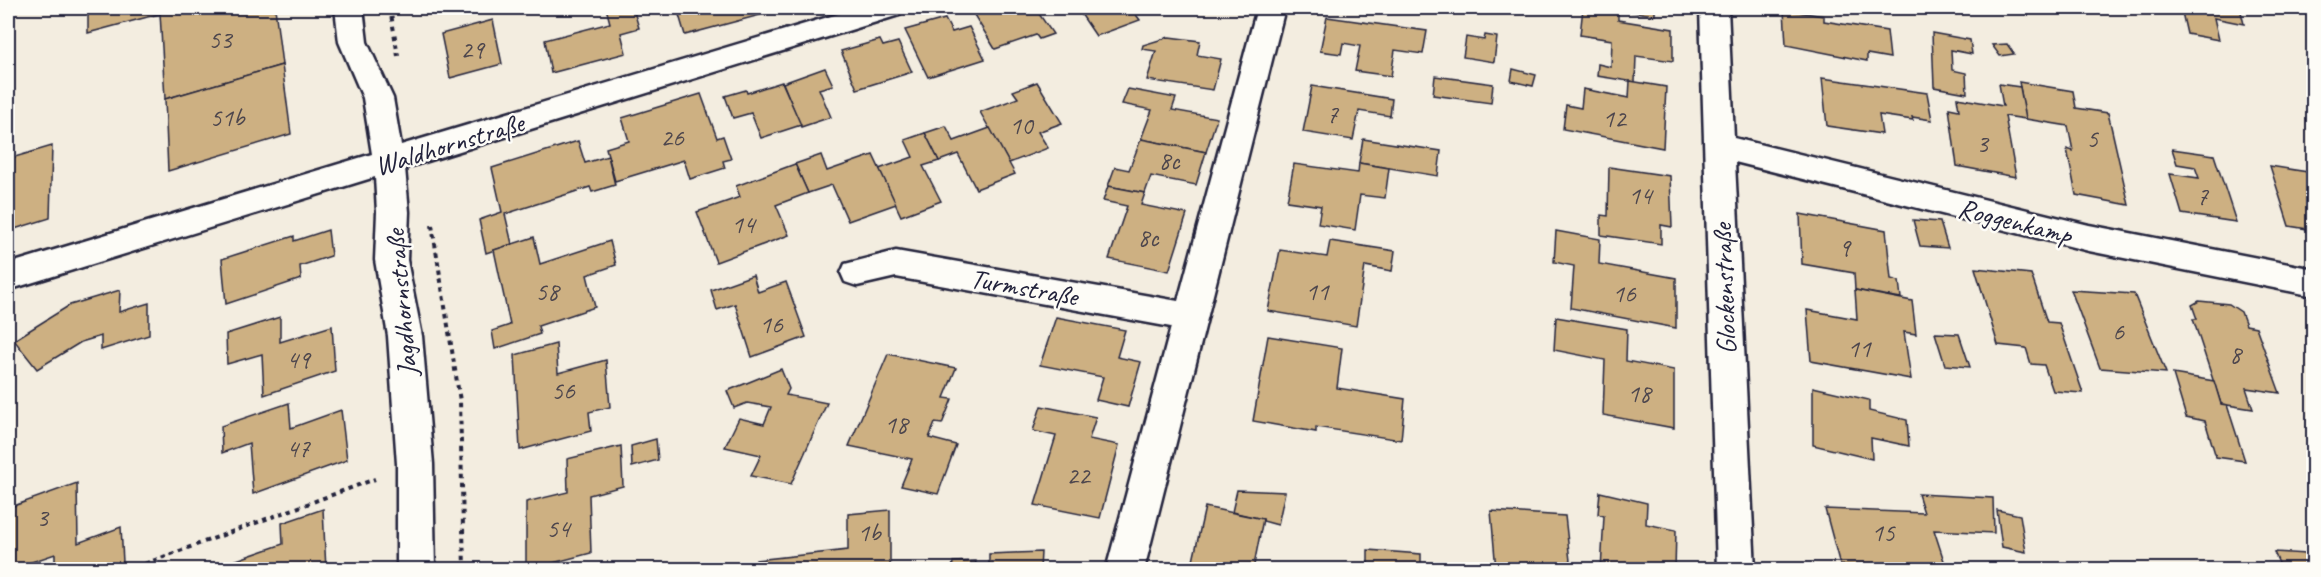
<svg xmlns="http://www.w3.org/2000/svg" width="2321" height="577" font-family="Caveat,sans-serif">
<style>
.building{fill:#cdb082;stroke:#22223b;stroke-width:1.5}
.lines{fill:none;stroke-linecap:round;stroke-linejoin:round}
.minor-casing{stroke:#22223b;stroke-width:5}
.path{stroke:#22223b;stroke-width:4;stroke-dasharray:4.5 4.5;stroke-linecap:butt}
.minor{fill:#fdfcf7;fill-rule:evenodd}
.labels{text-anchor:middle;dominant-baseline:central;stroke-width:5;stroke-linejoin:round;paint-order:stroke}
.number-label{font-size:26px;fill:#4d464d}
.street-label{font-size:28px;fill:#22223b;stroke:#fdfcf7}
</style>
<rect width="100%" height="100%" fill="#f3ede0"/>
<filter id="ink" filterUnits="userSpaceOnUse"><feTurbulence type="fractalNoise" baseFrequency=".0167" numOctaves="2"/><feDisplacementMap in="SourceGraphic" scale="12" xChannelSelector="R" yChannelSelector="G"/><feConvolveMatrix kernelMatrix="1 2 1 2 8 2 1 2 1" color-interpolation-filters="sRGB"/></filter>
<g filter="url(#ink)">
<g class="building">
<path d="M88,8H181L88,33Z"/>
<path d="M181,8H275L282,65L165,99L160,13Z"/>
<path d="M606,8H633L639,28L621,33L626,53L551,73L545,40L610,23Z"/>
<path d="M677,8H758L760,15L685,35Z"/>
<path d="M977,8H1035L1053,34L1039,39L1036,35L995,49L971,10Z"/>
<path d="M1077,8H1131L1140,20L1096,36Z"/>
<path d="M1583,8L1618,10V20L1673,29V61L1636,56L1635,82L1597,76L1598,64L1611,67L1612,40L1580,35Z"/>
<path d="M1601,8H1655V15L1618,10Z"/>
<path d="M2181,8H2240L2244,24L2214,18L2219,40L2187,34Z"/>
<path d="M1784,10L1824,16V21L1887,31L1890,58L1867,54V61L1786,45Z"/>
<path d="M1327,17L1427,31L1423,54L1395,50L1391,76L1355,71L1360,46L1343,43L1341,54L1320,51Z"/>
<path d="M945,19L952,32L969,27L985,59L928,77L905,30Z"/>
<path d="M493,20L502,64L450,78L441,34Z"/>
<path d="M1932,33L1970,40L1972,54L1951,50L1952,70L1966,73L1967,93L1934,87Z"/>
<path d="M1485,35L1497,37L1494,62L1463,57L1466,37L1484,40Z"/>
<path d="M1169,37L1200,41L1197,55L1221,59L1213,90L1147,80L1156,51L1142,49L1143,45Z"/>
<path d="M880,40L883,46L898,42L912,72L857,89L841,51Z"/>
<path d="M2007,44L2014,54L2000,56L1992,45Z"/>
<path d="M282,65L291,134L168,171L165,99Z"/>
<path d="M825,68L833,85L819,89L831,117L801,127L783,83Z"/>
<path d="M1513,69L1536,75L1533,86L1511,81Z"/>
<path d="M1435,76L1493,84L1491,103L1433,95Z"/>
<path d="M1822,78L1927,93L1932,120L1912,117L1913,120L1879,115L1882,134L1827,126Z"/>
<path d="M1630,81L1666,87L1663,148L1563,129L1566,105L1581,108L1583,89L1629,98Z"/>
<path d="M782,82L801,125L761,138L751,113L733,118L725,96L746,90L747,93Z"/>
<path d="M1037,82L1062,123L1038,132L1048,148L1009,163L980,112L1018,98L1013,91Z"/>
<path d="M2019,82L2073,91L2076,108L2108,113L2129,205L2076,195L2067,149L2073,151L2068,126L2026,119Z"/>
<path d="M1999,84L2020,87L2026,119L2005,116L2016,177L1957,166L1949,108L1959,110L1957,98L2003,106Z"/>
<path d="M1312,86L1392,99L1390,116L1359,111L1353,140L1303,132Z"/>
<path d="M1128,89L1176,98L1172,110L1217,118L1206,152L1141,139L1152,110L1122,104Z"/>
<path d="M701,94L717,138L723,136L731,159L723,161L725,168L690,179L684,160L615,181L606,148L629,141L622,118Z"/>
<path d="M946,126L954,141L990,128L1015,174L976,189L958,154L939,161L925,133Z"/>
<path d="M925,133L939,161L923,166L941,201L901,216L879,169L913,157L905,140Z"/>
<path d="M1141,139L1206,152L1196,185L1151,176L1145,193L1108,186L1115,167L1129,170Z"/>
<path d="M1363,139L1441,151L1438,176L1359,163Z"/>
<path d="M578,141L585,163L608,156L615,185L592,192L590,187L505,214L512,244L486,253L479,220L502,212L492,168Z"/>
<path d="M52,146L50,218L8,231V159Z"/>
<path d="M2172,149L2214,155L2236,222L2182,214L2170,174L2199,178L2195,167L2177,164Z"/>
<path d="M821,155L827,171L873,155L896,204L848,221L832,185L808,193L795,164Z"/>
<path d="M1359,163L1389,168L1385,198L1360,195L1355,230L1318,224L1321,206L1287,201L1294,164L1358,173Z"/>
<path d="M795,164L808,193L776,205L789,235L716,262L697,212L740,197L736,186Z"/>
<path d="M2270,166L2314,173V230L2289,226Z"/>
<path d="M1609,167L1670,176L1672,227L1661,225V244L1601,235V215L1608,216Z"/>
<path d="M1108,186L1145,193L1141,205L1187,214L1169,271L1109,259L1127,206L1103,201Z"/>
<path d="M1800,214L1886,230L1891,279L1899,281L1901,298L1855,290L1854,273L1802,264Z"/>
<path d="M1913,220L1940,222L1948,248L1920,246Z"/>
<path d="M328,230L331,256L300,266L301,279L226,304L222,259L294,236V241Z"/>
<path d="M1556,231L1600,239L1599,264L1676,278V328L1571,308L1574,266L1554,262Z"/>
<path d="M534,237L540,264L610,241L616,265L587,275L595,307L538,326L540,334L495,349L492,331L510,325L494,250Z"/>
<path d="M1330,241L1395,251L1392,271L1365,266L1356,326L1268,311L1280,250L1327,257Z"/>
<path d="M1975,268L2031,274L2047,322L2059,323L2083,393L2053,391L2044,365L2031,364L2026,348L1998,345Z"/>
<path d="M753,275L758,292L786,282L806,337L752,357L735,304L717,310L711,290Z"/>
<path d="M120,290L119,312L149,303V335L101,350V336L81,342L37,369L14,340L70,305Z"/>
<path d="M1855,290L1912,301L1916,334L1904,332L1911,379L1811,361L1807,310L1857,319Z"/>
<path d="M2071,290L2134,294L2166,373L2100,368Z"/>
<path d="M2199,301L2229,304L2241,312L2246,325L2256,327L2280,393L2246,388L2253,409L2221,404L2193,319H2197L2192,305Z"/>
<path d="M280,317V342L332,326L335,371L264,395L262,354L227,364L226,334Z"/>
<path d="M1056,317L1125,330L1117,357L1141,362L1128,407L1096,400L1103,377L1040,365Z"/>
<path d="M1556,317L1627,329L1626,361L1674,370V428L1603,415L1605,360L1554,350Z"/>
<path d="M1935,333L1959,334L1970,367L1945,365Z"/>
<path d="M1268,336L1342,348L1337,388L1405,399L1401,440L1316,427V432L1253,421Z"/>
<path d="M556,344L558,373L606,360L610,407L589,412L591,431L520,450L515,355Z"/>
<path d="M888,354L956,368L944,398L952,399L942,424L935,423L929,438L956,445L938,494L901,486L912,459L849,446Z"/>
<path d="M781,369L789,389L786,395L827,403L791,484L751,476L761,455L725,447L739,418L764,424L771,407L747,403L734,408L727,391Z"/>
<path d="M2173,374L2214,381L2221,404L2227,405L2245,461L2216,457L2205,421L2186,417Z"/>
<path d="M1813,387L1869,400V411L1907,420L1909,446L1871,438L1872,459L1813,445Z"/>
<path d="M289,403L291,428L341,410L347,460L253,494L249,443L222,453L221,426Z"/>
<path d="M1041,406L1096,417L1089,439L1119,445L1100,518L1035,505L1056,436L1033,431Z"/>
<path d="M656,439L658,460L632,467L631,446Z"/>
<path d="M621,446L623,486L589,495L591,553L526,570V502L568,492L567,459Z"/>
<path d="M77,483L78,543L121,527L123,562L102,570H55V554L8,570V508Z"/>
<path d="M1237,490L1285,492L1278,525L1263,521V519L1232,512Z"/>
<path d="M1600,492L1647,503L1646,524L1676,530L1675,570H1601L1604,516L1598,514Z"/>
<path d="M1918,494L1993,498L1994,533L1934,530L1947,570H1899L1898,567L1840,565L1825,509L1924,513Z"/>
<path d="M1205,507L1263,519L1253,570H1191Z"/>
<path d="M323,509L326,570H219V566L283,544L282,523Z"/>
<path d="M890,510V568L755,570L756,560L848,550V514Z"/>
<path d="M1997,510L2020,515L2026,552L2002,547Z"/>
<path d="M1491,511L1565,516L1571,570H1496Z"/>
<path d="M1368,550L1421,554V570H1368Z"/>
<path d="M1041,552L1040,570H989V554Z"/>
<path d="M2274,552L2306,554L2314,570H2282Z"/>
<path d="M976,561L975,570H952L953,562Z"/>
</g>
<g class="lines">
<g class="minor-casing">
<g id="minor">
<path d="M335,8H363L367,42L393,98L401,145L858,8H903L899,15L405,168L409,212L407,260L422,336L433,464L435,570H397V464L388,336L375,260L377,212L375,177L8,290V264L372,154L363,98L339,42Z"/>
<path d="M1257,8H1285L1144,570H1106L1171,327L896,277L857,286L845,282L841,273L845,264L896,251L1178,301Z"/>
<path d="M1700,8H1728L1734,138L2089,225L2314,269V296L2089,251L1735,162L1755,570H1717Z"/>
</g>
</g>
<g class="path">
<path d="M390,8L398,56"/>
<path d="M432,225L460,401L464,570"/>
<path d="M128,570L375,479"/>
</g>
<use href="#minor" class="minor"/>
</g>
</g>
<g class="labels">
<g class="number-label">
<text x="220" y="39">53</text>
<text x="472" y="49">29</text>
<text x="1332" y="114">7</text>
<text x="227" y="117">51b</text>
<text x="1614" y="118">12</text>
<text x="1021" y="125">10</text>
<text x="672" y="137">26</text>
<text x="2092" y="138">5</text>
<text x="1982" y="143">3</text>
<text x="1169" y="160">8c</text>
<text x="1640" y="195">14</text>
<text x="2202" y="196">7</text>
<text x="743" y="224">14</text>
<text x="1148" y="237">8c</text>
<text x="1844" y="247">9</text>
<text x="547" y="291">58</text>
<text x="1317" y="291">11</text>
<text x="1624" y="293">16</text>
<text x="771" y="324">16</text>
<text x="2118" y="331">6</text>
<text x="1859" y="348">11</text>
<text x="2235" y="354">8</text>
<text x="298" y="359">49</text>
<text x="563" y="390">56</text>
<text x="1639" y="393">18</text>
<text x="896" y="424">18</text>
<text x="298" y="448">47</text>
<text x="1078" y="475">22</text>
<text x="42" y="517">3</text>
<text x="558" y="528">54</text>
<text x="869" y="532">1b</text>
<text x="1883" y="532">15</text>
</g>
<g class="street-label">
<text transform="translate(449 144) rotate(-17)">Waldhornstraße</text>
<text transform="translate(2015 221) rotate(14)">Roggenkamp</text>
<text transform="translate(1024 287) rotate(10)">Turmstraße</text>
<text transform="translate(1724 289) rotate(-92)">Glockenstraße</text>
<text transform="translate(401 303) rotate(-95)">Jagdhornstraße</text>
</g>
</g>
<rect width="2321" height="577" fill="none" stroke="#fdfcf7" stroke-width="30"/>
<rect x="15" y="15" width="2291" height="547" fill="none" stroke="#22223b" stroke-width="2" filter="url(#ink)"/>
</svg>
